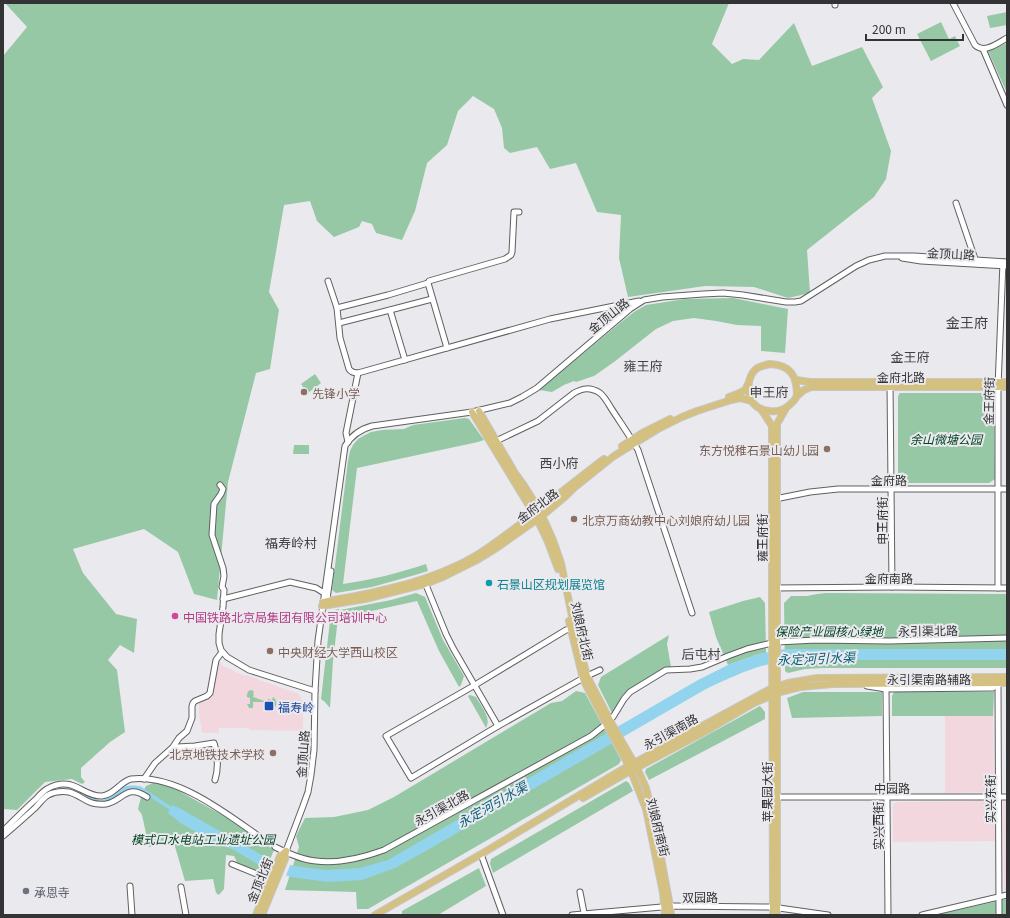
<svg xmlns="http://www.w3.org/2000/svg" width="1010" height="918" font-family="Georgia,'Noto Sans SC',serif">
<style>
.industrial{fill:#f2d8de}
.green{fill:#96c8a6}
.water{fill:#92d4ee}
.pier{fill:#eae9ed}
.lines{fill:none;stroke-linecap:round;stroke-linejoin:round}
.canal{stroke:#92d4ee;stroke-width:3.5}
.minor-casing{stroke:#605f62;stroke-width:7}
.major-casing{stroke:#c6c6c6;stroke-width:8}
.minor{stroke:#fff;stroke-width:5}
.major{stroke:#d4c080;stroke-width:6}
.education-dot{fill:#8d6e63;stroke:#eae9ed;stroke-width:1.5}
.culture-dot{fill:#0f9aa8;stroke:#eae9ed;stroke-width:1.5}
.hotel-dot{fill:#d1479c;stroke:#eae9ed;stroke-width:1.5}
.transit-dot{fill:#1a4fb4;stroke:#eae9ed;stroke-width:1.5}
.worship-dot{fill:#6b7280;stroke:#eae9ed;stroke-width:1.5}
.labels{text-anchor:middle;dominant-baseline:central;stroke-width:4;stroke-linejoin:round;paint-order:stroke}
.street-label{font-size:12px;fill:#333234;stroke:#eae9ed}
.education-label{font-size:12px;fill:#785e54;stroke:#eae9ed;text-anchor:start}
.park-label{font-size:12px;font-style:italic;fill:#004323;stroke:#eae9ed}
.culture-label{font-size:12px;fill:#0d838f;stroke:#eae9ed;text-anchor:start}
.hotel-label{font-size:12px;fill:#b23c85;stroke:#eae9ed;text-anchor:start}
.transit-label{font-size:12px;fill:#164399;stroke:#eae9ed;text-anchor:start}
.worship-label{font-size:12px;fill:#5b616d;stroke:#eae9ed;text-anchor:start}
.neighbourhood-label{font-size:13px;fill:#424144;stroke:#eae9ed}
.water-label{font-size:13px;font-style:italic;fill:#056079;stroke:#eae9ed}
.quarter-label{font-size:14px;fill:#424144;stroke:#eae9ed}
</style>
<rect width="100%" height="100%" fill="#eae9ed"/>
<g class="industrial">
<path d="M220,662L223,666L235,671V672L246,676V675L296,693L297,692L303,702V731L249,730V728H219V733H202L199,714V702L208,699L213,695L218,663Z"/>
<path d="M945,716H993L994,792L945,793Z"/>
<path d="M990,801L994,806L995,841L893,842V804L897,802Z"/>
<path d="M1003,801H1007V891H1004Z"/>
</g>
<g class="green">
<path d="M5,3H729L712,44L732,64L743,59L759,60L794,23L812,66L862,47L883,87L872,98L891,151L886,179L874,197L807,250L810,293L788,298L754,287L705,286L628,297L619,258L621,215L597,212L576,163L550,169L537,147L510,153L504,148L502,128L494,109L473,96L458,111L447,145L427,163L415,211L402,240L376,233L372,224L362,221L359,227L334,237L317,221L310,201L284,205L269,292L279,310L270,369L256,373L228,482L217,600L194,594L178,552L144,529L73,549L83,573L116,614L137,619L134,653L120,645L108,660L117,670L125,732L110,742L81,768V777L85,782L82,784L72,779L45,782L17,810L3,809V56L27,27Z"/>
<path d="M1007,12V25L990,28L987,16Z"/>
<path d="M941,22L949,39L955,36L960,46L931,61L917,34Z"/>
<path d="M1007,43V93L988,51Z"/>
<path d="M733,298L788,309L785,353L761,351V326L737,325L716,321L694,318L673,321L656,329L614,362L594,376L576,382L574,381L564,385L552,392L539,390L620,323L634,312L646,305L685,299Z"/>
<path d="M315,374L321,383L308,393L301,384Z"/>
<path d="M900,393H991L994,396L995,479L989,483H902L898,478V396Z"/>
<path d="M465,418L469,419L484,440L478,442L357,468L343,584C371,580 399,573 426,564L428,571L415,575L372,587L336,593L332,590L348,461L350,451L353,445L358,439L365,435L371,432L382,430L404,429L413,425Z"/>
<path d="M294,445H309V454H293Z"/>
<path d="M416,593L425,597L443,640L464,676L461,685L459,687L439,651L417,601L367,612L339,616L340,610L391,600Z"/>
<path d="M826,593L1007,594V668H823L805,669L788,673L785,671L784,603L791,596H807L817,594Z"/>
<path d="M760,597L765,603L766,653L759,654L728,665L716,637L709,612L743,601Z"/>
<path d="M339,609L333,661L330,708L325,702L321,699L331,612L334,610Z"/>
<path d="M669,635L667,644L671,667L665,668L630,689L623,695L618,707L613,715L598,685L601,677Z"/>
<path d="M250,690L254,691L253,694H254L253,697L267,702L268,699L272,700L273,697C276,699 277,702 276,706L273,708V702H253V708H249L247,704H250V698L247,697C247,694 247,692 250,690Z"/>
<path d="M576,691L585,693L621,760L619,764L368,909H357L356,892L285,890L299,847L296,836L305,818L334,817L368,810L394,797L551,703L562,701Z"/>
<path d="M803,692H882V716L792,718L787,698Z"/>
<path d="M894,692H994L993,716H892V696Z"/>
<path d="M470,695L476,697C481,706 492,718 486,728L468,696Z"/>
<path d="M760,706L765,712V719L649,780L645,772L646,769Z"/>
<path d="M626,781L629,783L633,791L493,873L490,864L491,859Z"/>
<path d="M153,783L160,784L174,788L188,796L235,822L274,850L263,876L237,864L236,860L234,856L226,855L224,889L219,895L216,893L213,879L185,881L174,843L149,847L142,815L138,809L142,793L146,786Z"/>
<path d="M479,868L486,886L438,915H402V911Z"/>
<path d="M1007,899V915H935Z"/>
</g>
<path class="water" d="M785,649H1007V660H799C794,660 789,660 784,661C756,665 730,678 706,689L424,852L395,868L362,880L328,882L291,877L264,868L234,850L213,841L182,824L168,813L172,805L181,809L258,853L268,858L294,866L326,870L360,868L388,860L698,680L728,665L759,654Z"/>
<path class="pier" d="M273,858L291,863L285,878L267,871Z"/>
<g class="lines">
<path class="canal" d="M82,796C88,798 93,802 100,802C116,801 117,783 140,788L173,810"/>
<g class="minor-casing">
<g id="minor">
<path d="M953,3L975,45C984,54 998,43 1007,38"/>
<path d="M835,5V3"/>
<path d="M983,49L1007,105"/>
<path d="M956,203L976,262"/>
<path d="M902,258L921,261L1007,266"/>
<path d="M328,281L337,308L340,338L349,369C351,372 354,373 358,373L550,319L639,301"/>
<path d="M428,283L447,348"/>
<path d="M337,308L388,295L428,283L429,281L505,259L511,255L512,252L514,212H519"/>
<path d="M390,310L405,360"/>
<path d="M339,323L390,310L432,299"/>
<path d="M890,384L892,587"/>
<path d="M348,442L346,433L358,373"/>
<path d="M494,442L538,421L574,393C583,388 590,387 600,393C604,396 608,403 611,408C620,422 630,436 638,450L692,613"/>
<path d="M220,485L223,489L221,494L214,504L212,535L223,568L224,576L222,587L224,590L223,607L219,634V643L221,650L227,657L249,670L315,691"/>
<path d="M775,499L810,492L838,489H1007"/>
<path d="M424,580L446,634L453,648L498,726"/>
<path d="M774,588L892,587L1007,588"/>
<path d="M998,588V387L1003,262"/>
<path d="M223,599L290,582L316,588L324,593"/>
<path d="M327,599L331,571"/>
<path d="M571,629L566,630L475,685L386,736L411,778L498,726L587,676L600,670"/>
<path d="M777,642L816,640L889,641L1007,638"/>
<path d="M998,683L999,915"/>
<path d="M867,686L886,689L993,688L998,683"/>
<path d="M886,689L888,915"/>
<path d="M609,720L613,717L624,699L630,692L666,670L690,669L702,667L728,656L747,649L772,643"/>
<path d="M172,749L177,747L195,746L214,743C218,756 219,767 215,780"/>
<path d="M144,779L155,763L173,747L179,738L187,731L192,718V706L193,703L195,701L207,696L210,693L216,660L222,652"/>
<path d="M777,797H1007"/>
<path d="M3,831C14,820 25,809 36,799C39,796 43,791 47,789C54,785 63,783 71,785C81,788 91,797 102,796C114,795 121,781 131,779C175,774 223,811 257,835"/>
<path d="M3,836C14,827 24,818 35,808C39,804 43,798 48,795C54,792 62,791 69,792C84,796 86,806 106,804C123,801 126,783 147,797"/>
<path d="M275,847C287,853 303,860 316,861C339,864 362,858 384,850L591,736L606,724"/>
<path d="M286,851L303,806L308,792L311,775L314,750L315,691L318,641L345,446C351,436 361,429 372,426L472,412L510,403L522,397L537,388L630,309L644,300L662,297L703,294L723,293L743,295L786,302H795L801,301L856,266L869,260L885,256H914L1007,262"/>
<path d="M482,857L503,915"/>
<path d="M232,864L259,875L270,882"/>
<path d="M130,886L132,915"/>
<path d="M181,887L186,915"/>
<path d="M580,892L584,913"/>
<path d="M572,915L673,906L772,907L828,915"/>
<path d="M922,915L1007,895"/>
</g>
</g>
<g class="major-casing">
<g id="major">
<path d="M770,364C791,365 797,376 797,396C795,400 791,404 787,407C778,414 760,412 753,403C746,394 747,377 756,369C760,366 765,365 770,364Z"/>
<path d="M796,380L810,382H1007"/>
<path d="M797,396L804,390L811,387H1007"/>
<path d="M729,397L737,394L745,390L748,384"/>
<path d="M761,409L772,426V588L773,915"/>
<path d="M479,411L515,473L523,484L535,503L545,522L553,540L561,563L574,626L587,676L613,726L637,768L646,788L650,804L659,847L670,906L671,915"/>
<path d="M472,412L537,519L548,542L558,569"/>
<path d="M622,446L642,433L670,419"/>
<path d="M323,602C369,594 416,585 458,565C480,555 500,539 519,525C548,503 575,481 604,459"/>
<path d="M322,606L365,599L425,584L443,577L477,560L498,547L542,516L566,496L574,488L614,456L658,429L682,417L697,411L731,400L740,398L752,401"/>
<path d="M569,621L583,679L608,728L629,766L646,809L663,893L665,915"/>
<path d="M583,798L625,774L708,730L754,703L780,692L800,687L833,684L1007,683"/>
<path d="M256,915L280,856L286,851"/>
<path d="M262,915L285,859L286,851"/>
<path d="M375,915L483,853L623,769L772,688L788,683L817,678L1007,677"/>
<path d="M777,915V424L786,408"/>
</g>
</g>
<use href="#minor" class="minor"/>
<use href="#major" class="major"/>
</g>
<g class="education-dot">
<circle cx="304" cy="392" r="4"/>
<circle cx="827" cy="449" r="4"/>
<circle cx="574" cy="519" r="4"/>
<circle cx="270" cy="651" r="4"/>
<circle cx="273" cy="753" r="4"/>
</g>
<circle class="culture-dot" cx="489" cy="583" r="4"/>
<circle class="hotel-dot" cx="175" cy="616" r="4"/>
<rect class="transit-dot" x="264" y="701" width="10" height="10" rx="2"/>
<circle class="worship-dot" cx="26" cy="891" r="4"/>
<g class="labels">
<g class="street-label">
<text transform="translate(951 253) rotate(3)">金顶山路</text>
<text transform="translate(608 315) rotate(-39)">金顶山路</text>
<text x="901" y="376">金府北路</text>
<text transform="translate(988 401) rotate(-89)">金王府街</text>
<text x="889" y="479">金府路</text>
<text transform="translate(537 505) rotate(-37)">金府北路</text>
<text transform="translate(881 521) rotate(-90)">申王府街</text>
<text transform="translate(761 538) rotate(-90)">雍王府街</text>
<text x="889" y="577">金府南路</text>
<text transform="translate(928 630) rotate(-1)">永引渠北路</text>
<text transform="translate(583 631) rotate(77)">刘娘府北街</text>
<text x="929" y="678">永引渠南路辅路</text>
<text transform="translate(670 731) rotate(-29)">永引渠南路</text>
<text transform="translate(302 754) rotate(-86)">金顶山路</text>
<text x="892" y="787">中园路</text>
<text transform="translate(766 792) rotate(-90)">苹果园大街</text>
<text transform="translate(989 799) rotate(-90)">实兴东街</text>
<text transform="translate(441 807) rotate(-29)">永引渠北路</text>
<text transform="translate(877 826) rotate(-90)">实兴西街</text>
<text transform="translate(659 827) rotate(76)">刘娘府南街</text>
<text transform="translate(259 880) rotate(-68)">金顶北街</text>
<text x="700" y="896">双园路</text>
</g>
<g class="education-label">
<text x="312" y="392">先锋小学</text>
<text x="819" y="449" text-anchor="end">东方悦稚石景山幼儿园</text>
<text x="582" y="519">北京万商幼教中心刘娘府幼儿园</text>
<text x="278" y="651">中央财经大学西山校区</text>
<text x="265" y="753" text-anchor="end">北京地铁技术学校</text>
</g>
<g class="park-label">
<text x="946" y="438">余山微塘公园</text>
<text x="829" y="630">保险产业园核心绿地</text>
<text x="203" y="838">模式口水电站工业遗址公园</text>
</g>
<g class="culture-label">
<text x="497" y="583">石景山区规划展览馆</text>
</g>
<g class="hotel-label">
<text x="183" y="616">中国铁路北京局集团有限公司培训中心</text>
</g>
<g class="transit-label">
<text x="278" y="706">福寿岭</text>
</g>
<g class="worship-label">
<text x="34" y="891">承恩寺</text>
</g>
<g class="neighbourhood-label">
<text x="910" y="356">金王府</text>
<text x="643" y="365">雍王府</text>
<text x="769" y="391">申王府</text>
<text x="559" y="462">西小府</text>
<text x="291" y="542">福寿岭村</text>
<text x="701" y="653">后屯村</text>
</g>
<g class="water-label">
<text transform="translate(816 658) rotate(-2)">永定河引水渠</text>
<text transform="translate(492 804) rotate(-30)">永定河引水渠</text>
</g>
<g class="quarter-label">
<text x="967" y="322">金王府</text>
</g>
</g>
<rect width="1010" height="918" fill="none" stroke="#333234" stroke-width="8"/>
<path d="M866 34v6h97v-6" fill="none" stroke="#333234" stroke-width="2"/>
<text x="872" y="34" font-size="12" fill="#333234" stroke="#eae9ed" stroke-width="3" paint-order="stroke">200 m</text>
</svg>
